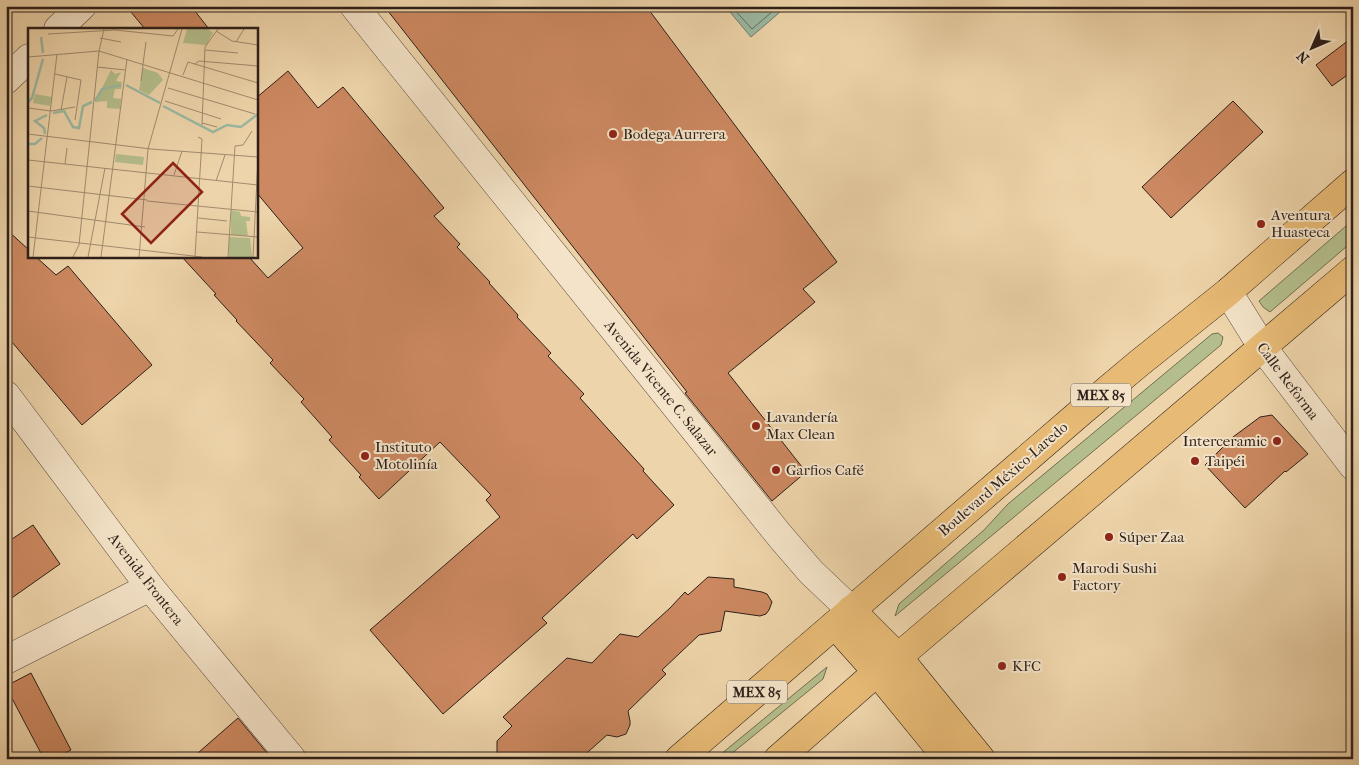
<svg xmlns="http://www.w3.org/2000/svg" width="1359" height="765" font-family="'IM FELL French Canon',serif">
<style>
.green{fill:#b4be8c;stroke:#706e52}
.water{fill:#9bb9a3;stroke:#6f7b6c}
.lines{fill:none;stroke-linecap:round;stroke-linejoin:round}
.shore{stroke:#646c5e;stroke-width:1}
.building{fill:#cc8860;stroke:#2c1f19}
.minor-casing{stroke:#5c4c3d;stroke-width:29}
.major-casing{stroke:#2c1f19;stroke-width:29}
.minor{stroke:#f4e3c8;stroke-width:28}
.major{stroke:#e7ba75;stroke-width:28}
.poi-dot{fill:#8f2418;stroke:#f4e3c8;stroke-width:2}
.labels{text-anchor:middle;dominant-baseline:central;stroke-width:4;stroke-linejoin:round;paint-order:stroke}
.shield{fill:#f4e3c8;stroke:#685a4e;stroke-width:1}
.shield-label{font-size:14px;font-weight:bold;fill:#2c1f19}
.poi-label{font-size:15px;fill:#2c1f19;stroke:#f4e3c8;text-anchor:start}
.street-label{font-size:15px;fill:#2c1f19;stroke:#f4e3c8}
.inset-river{fill:none;stroke:#9bb9a3;stroke-width:2.5}
.inset-road{fill:none;stroke:#a08c70;stroke-width:1}
.view{fill:#8f2418;fill-opacity:0.15;stroke:#8f2418;stroke-width:2.5}
.inset-edge{fill:none;stroke:#2c1f19;stroke-width:2.5}
</style>
<rect width="100%" height="100%" fill="#eed4aa"/>
<filter id="stains"><feTurbulence type="fractalNoise" baseFrequency=".004" numOctaves="4"/><feColorMatrix values="0 0 0 0 .2 0 0 0 0 .09 0 0 0 0 .02 0 0 0 .5 -.17"/></filter>
<radialGradient id="worn" r=".72"><stop offset=".6" stop-color="#630" stop-opacity="0"/><stop offset="1" stop-color="#630" stop-opacity=".3"/></radialGradient>
<g class="green">
<path d="M1353,220V241L1270,312L1263,307L1259,301Z"/>
<path d="M1218,333L1223,337L1221,345L895,616L899,604L984,530L1008,504L1212,334Z"/>
<path d="M827,667L823,679L725,759H715Z"/>
</g>
<path class="water" d="M725,6H787L751,37Z"/>
<g class="lines">
<path class="shore" d="M731,6L752,29L779,6"/>
</g>
<g class="building">
<path d="M126,6H191L209,29H145Z"/>
<path d="M384,6H646L837,262L803,289L815,302L728,373L806,472L772,501L685,393L687,392Z"/>
<path d="M1353,37V71L1332,86L1316,65Z"/>
<path d="M288,71L318,108L343,87L444,208L434,216L460,244L457,247L490,282L489,283L518,315L517,317L551,353L548,356L584,394L580,398L644,469L643,471L674,505L637,539L633,534L542,618L547,623L443,714L370,630L500,517L486,500L491,495L440,442L379,499L359,477L361,475L329,440L332,437L301,402L304,399L270,363L273,360L236,321L237,320L214,295L216,294L181,256H248L268,278L303,248L256,192V98Z"/>
<path d="M1233,101L1263,132L1171,218L1142,187Z"/>
<path d="M6,229L29,250V256H35L56,275L68,266L152,365L82,425L6,335Z"/>
<path d="M1272,415L1308,454L1286,472L1285,471L1245,508L1205,465L1233,437L1260,417Z"/>
<path d="M33,525L60,564L6,602V543Z"/>
<path d="M708,577L734,579V587L762,592L767,594L772,602L769,610L766,614L760,616L725,611L721,631L699,635L662,670L666,674L628,711L630,721V725L626,734L617,737L607,735L580,759H497V741L512,726L503,717L567,658L592,663L620,634L638,637L670,608L685,592L688,595Z"/>
<path d="M31,673L71,750L54,759H44L6,687V686Z"/>
<path d="M238,718L272,759H191Z"/>
</g>
<g class="lines">
<g class="minor-casing">
<g id="minor">
<path d="M354,6L780,536L811,572L851,610"/>
<path d="M58,29L82,6"/>
<path d="M6,80L29,58"/>
<path d="M1228,292L1263,348L1353,466"/>
<path d="M6,395L150,587L292,759"/>
<path d="M6,660L150,587"/>
</g>
</g>
<g class="major-casing">
<g id="major">
<path d="M851,610L898,657L981,759"/>
<path d="M835,625L877,672L948,759"/>
<path d="M679,759L1081,412L1138,364L1228,292L1353,183"/>
<path d="M778,759L877,672L898,657L1353,270"/>
</g>
</g>
<use href="#minor" class="minor"/>
<use href="#major" class="major"/>
</g>
<g class="poi-dot">
<circle cx="613" cy="134" r="5"/>
<circle cx="1261" cy="224" r="5"/>
<circle cx="756" cy="426" r="5"/>
<circle cx="1277" cy="441" r="5"/>
<circle cx="365" cy="456" r="5"/>
<circle cx="1195" cy="461" r="5"/>
<circle cx="776" cy="470" r="5"/>
<circle cx="1109" cy="537" r="5"/>
<circle cx="1062" cy="577" r="5"/>
<circle cx="1002" cy="666" r="5"/>
</g>
<g class="labels">
<g class="shield">
<rect x="1071" y="383.5" width="60" height="23" rx="4"/>
<rect x="727" y="680.5" width="60" height="23" rx="4"/>
</g>
<g class="shield-label">
<text x="1101" y="395">MEX 85</text>
<text x="757" y="692">MEX 85</text>
</g>
<g class="poi-label">
<text x="623" y="134">Bodega Aurrera</text>
<text x="1271" y="215">Aventura<tspan x="1271" dy="17">Huasteca</tspan></text>
<text x="766" y="417">Lavandería<tspan x="766" dy="17">Max Clean</tspan></text>
<text x="1267" y="441" text-anchor="end">Interceramic</text>
<text x="375" y="447">Instituto<tspan x="375" dy="17">Motolinía</tspan></text>
<text x="1205" y="461">Taipéi</text>
<text x="786" y="470">Garfios Café</text>
<text x="1119" y="537">Súper Zaa</text>
<text x="1072" y="568">Marodi Sushi<tspan x="1072" dy="17">Factory</tspan></text>
<text x="1012" y="666">KFC</text>
</g>
<g class="street-label">
<text transform="translate(1288 381) rotate(53)">Calle Reforma</text>
<text transform="translate(661 388) rotate(51)">Avenida Vicente C. Salazar</text>
<text transform="translate(1003 479) rotate(-41)">Boulevard México-Laredo</text>
<text transform="translate(146 579) rotate(52)">Avenida Frontera</text>
</g>
</g>
<g transform="translate(28 28)">
<rect width="230" height="230" fill="#eed4aa"/>
<path d="M159,1H180L185,5L178,17L155,15ZM115,40L130,45L135,52L121,67L111,62ZM83,42L87,46L93,44L88,53L94,54L93,61H87L85,70L93,71L92,81L79,80V73L67,74ZM7,66L24,69L22,78L5,75ZM88,126L116,129L115,137L87,134ZM203,182L212,184L213,188L222,189V193H218L220,208L203,207ZM201,209L222,210L224,229H201Z" fill="#b4be8c"/>
<path class="inset-river" d="M13,9L15,25M98,57L132,75M67,73L74,61L93,57M0,74L4,70L15,31M135,78L185,104L199,97L213,99L230,86M25,85L36,83L45,99L51,100L55,78L64,74M17,106L16,100L7,93L19,87M0,116H7L14,110"/>
<path class="inset-road" d="M188,3L204,13L230,17M20,6L87,2L145,8L150,1M72,10L93,14M208,14L216,1M177,22L210,25M0,29L71,23L230,72M115,36L118,14M167,36L171,33L230,38M69,39L97,42M27,46L53,52L47,92M155,47L160,34L230,55M113,53L115,37M140,60L227,86M137,73L193,91M0,80L23,83L47,79M33,82L39,49M174,95L189,99M174,97L177,19L190,1M0,106L123,121L230,129M0,132L230,157M37,136L39,120M146,147L154,123M188,153L197,127M0,158L119,172M119,173L230,184M0,183L117,199M170,190L199,193M169,204L230,209M0,209L174,229M5,229L29,26M45,229L51,217L71,23L76,1M60,229L77,140M73,229L99,31M111,229L120,121L154,1M167,229L174,111L170,109M200,229L207,118L215,117L224,103M225,229L230,131"/>
<path class="view" d="M145,135L174,164L123,215L94,186Z"/>
<rect width="230" height="230" class="inset-edge"/>
</g>
<rect width="1359" height="765" fill="none" stroke="#eed4aa" stroke-width="25"/>
<rect x="8" y="8" width="1344" height="750" fill="none" stroke="#2c1f19" stroke-width="2.5"/>
<rect x="12" y="12" width="1334" height="740" fill="none" stroke="#2c1f19"/>
<g transform="translate(1312 48) rotate(225)" stroke="#f4e3c8" stroke-width="4" paint-order="stroke">
<path d="M0-4L9 19L0 12L-9 19Z" fill="#2c1f19"/>
<text y="-8" font-size="14" font-weight="bold" text-anchor="middle" fill="#2c1f19">N</text>
</g>
<rect width="100%" height="100%" filter="url(#stains)"/>
<rect width="100%" height="100%" fill="url(#worn)"/>
</svg>
